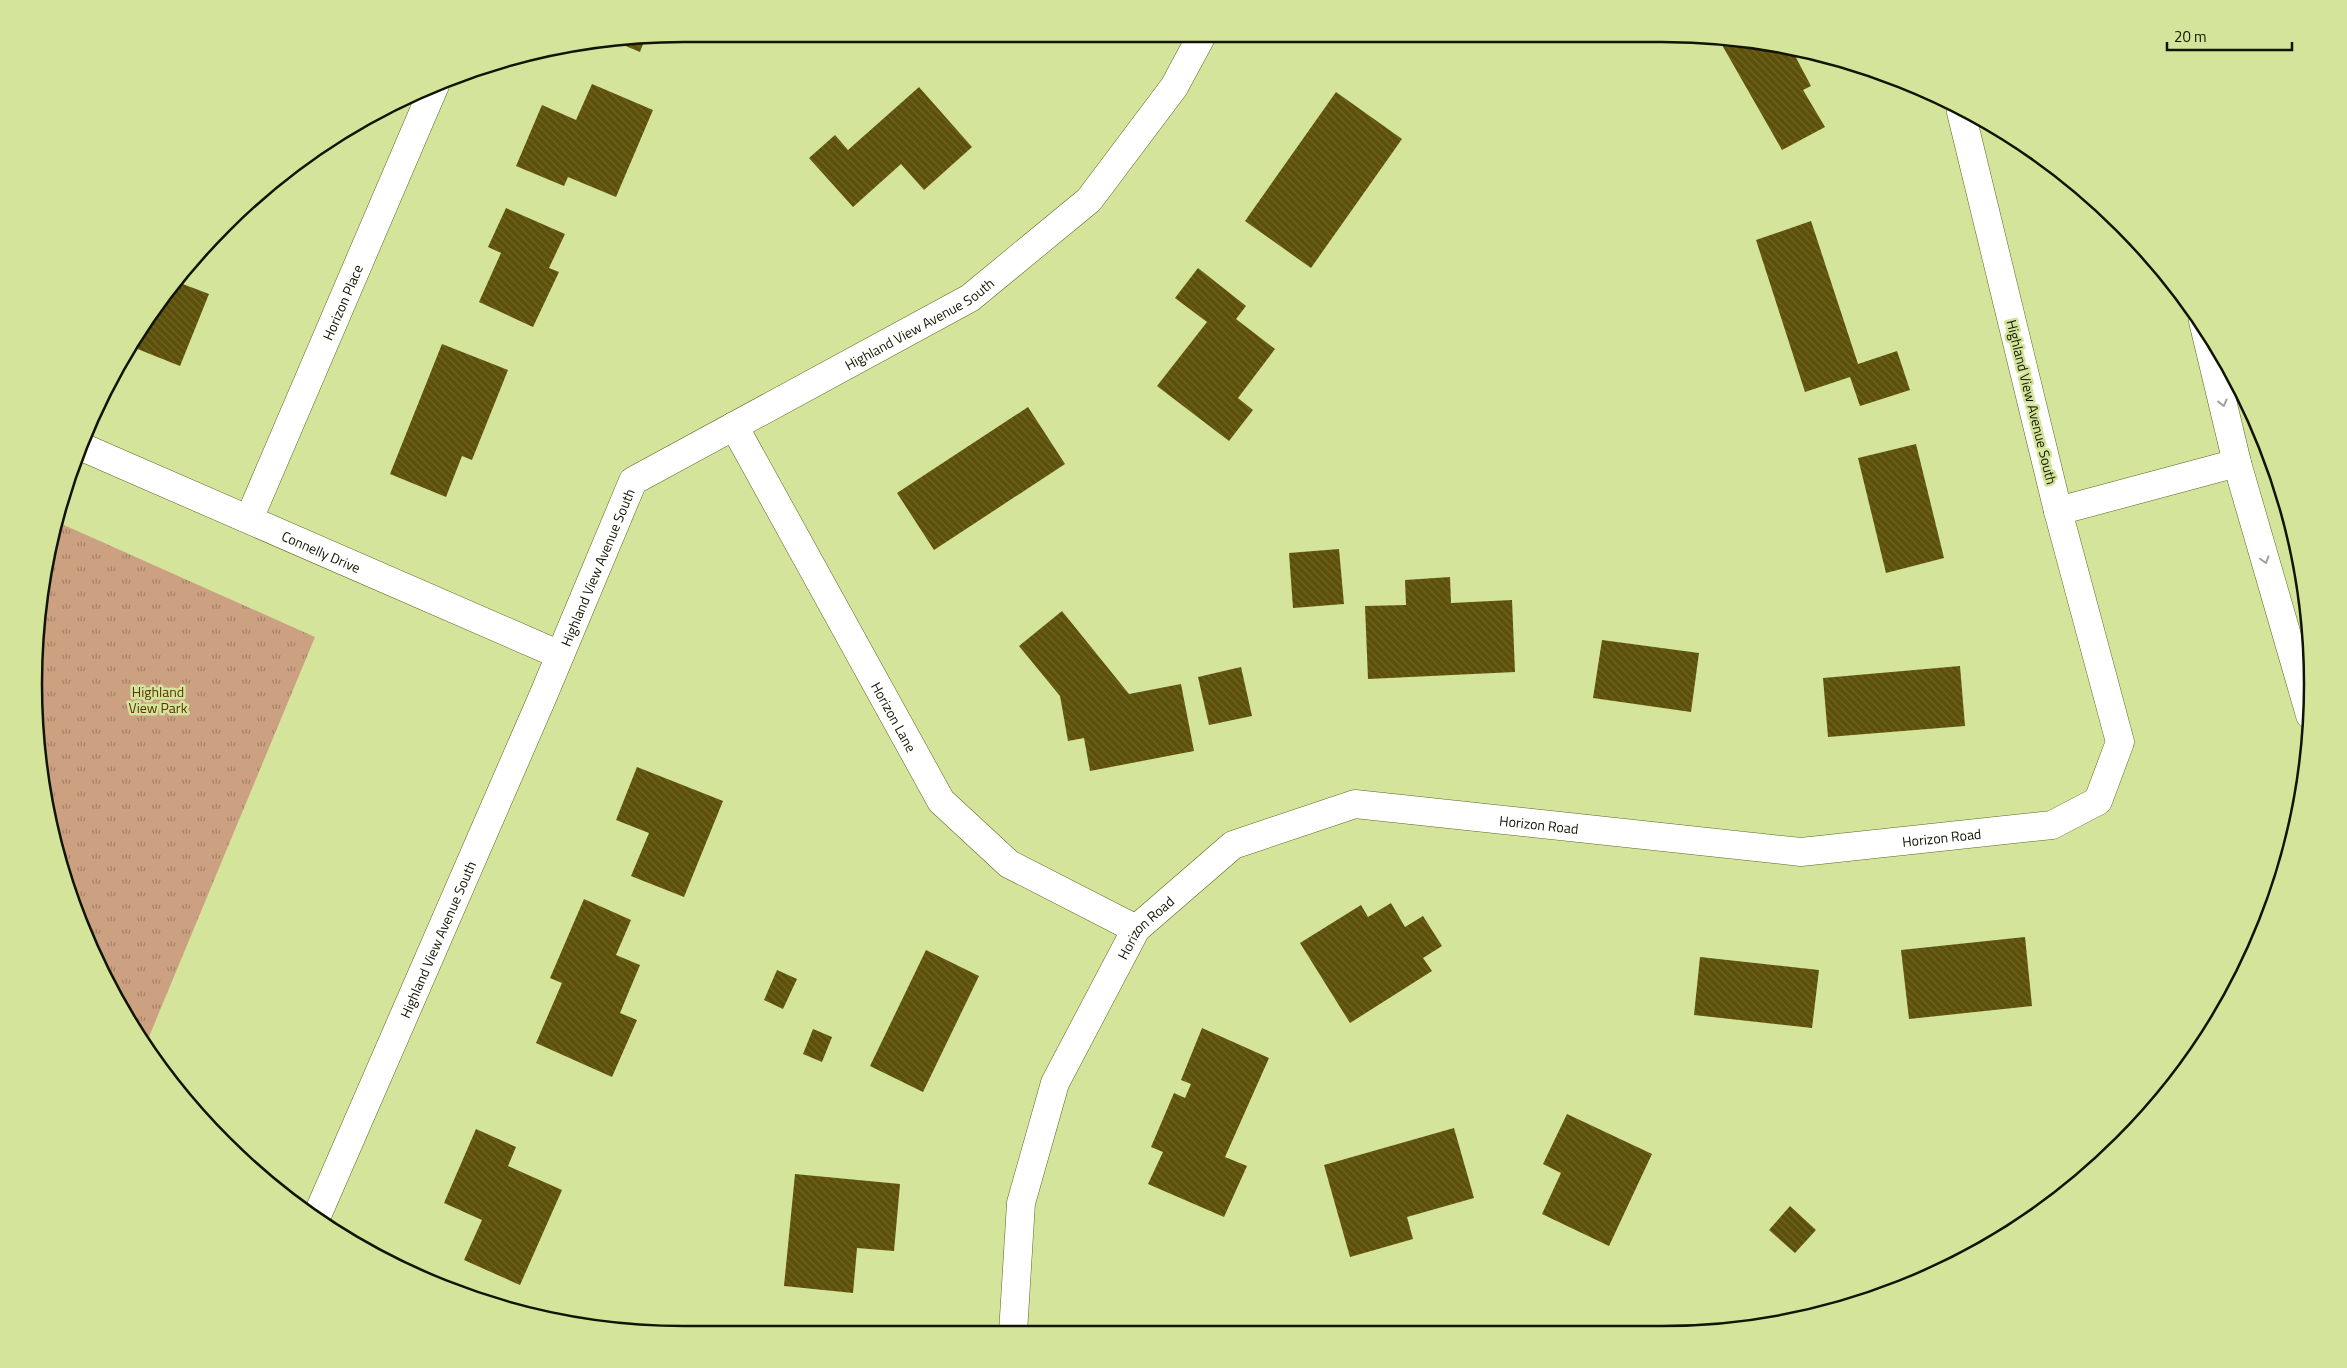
<svg xmlns="http://www.w3.org/2000/svg" width="2347" height="1368" font-family="'Titillium Web',sans-serif">
<style>
.grass{fill:url(#grass-tufts)}
.building{fill:url(#building-back-hatch)}
.lines{fill:none;stroke-linecap:round;stroke-linejoin:round}
.minor-casing{stroke:#5c671f;stroke-width:29}
.highway-casing{stroke:#5c671f;stroke-width:29}
.minor{stroke:#fff;stroke-width:28}
.highway{stroke:#fff;stroke-width:28}
.oneway{stroke:#a0a199}
.labels{text-anchor:middle;dominant-baseline:central;stroke-width:5;stroke-linejoin:round;paint-order:stroke}
.street-label{font-size:14px;fill:#111500;stroke:#d5e49b}
.park-label{font-size:14px;fill:#5e3208;stroke:#d5e49b}
.rim{fill:none;stroke:#111500;stroke-width:2.5}
</style>
<defs>
<pattern id="grass-tufts" width="24" height="20" patternUnits="userSpaceOnUse" patternTransform="scale(1.25)"><rect width="24" height="20" fill="#cca182"/><path d="M3 7l-1-3M5 7V3M7 7l1-3M15 17l-1-3M17 17v-4M19 17l1-3" fill="none" stroke="#a48268"/></pattern>
<pattern id="building-back-hatch" width="6" height="6" patternUnits="userSpaceOnUse" patternTransform="scale(1.25)"><rect width="6" height="6" fill="#5d5009"/><path d="M-1 5l2 2M0 0l6 6M5-1l2 2" fill="none" stroke="#6f652b"/></pattern>
</defs>
<rect width="100%" height="100%" fill="#d5e49b"/>
<path class="grass" d="M55,521L315,637L146,1044L121,1009L83,933L46,811L35,726L39,599Z"/>
<g class="building">
<path d="M1040,38H1053L1050,43Z"/>
<path d="M1718,38L1793,52L1811,86L1803,90L1825,127L1782,150Z"/>
<path d="M609,39H645L640,52Z"/>
<path d="M592,84L653,110L616,197L568,177L564,186L516,166L542,105L576,120Z"/>
<path d="M919,87L972,147L924,190L901,164L853,207L809,158L835,135L848,150Z"/>
<path d="M1336,92L1402,139L1311,268L1245,221Z"/>
<path d="M506,208L565,234L549,268L559,272L533,327L479,302L501,253L488,247Z"/>
<path d="M1811,221L1858,364L1897,351L1910,390L1860,406L1850,377L1805,392L1756,240Z"/>
<path d="M1198,268L1246,306L1236,319L1275,349L1238,398L1253,410L1229,441L1157,386L1207,322L1175,298Z"/>
<path d="M182,275L180,283L209,294L180,366L130,346L143,323Z"/>
<path d="M442,344L508,370L472,460L462,456L446,497L390,474Z"/>
<path d="M1028,407L1065,464L934,550L897,493Z"/>
<path d="M1916,444L1944,558L1886,573L1858,458Z"/>
<path d="M1339,549L1344,604L1293,608L1289,553Z"/>
<path d="M1450,577L1451,603L1512,600L1515,672L1368,679L1365,606L1406,605L1405,580Z"/>
<path d="M1062,611L1129,694L1181,684L1194,751L1090,771L1084,738L1068,741L1060,696L1019,646Z"/>
<path d="M1602,640L1699,653L1691,712L1593,698Z"/>
<path d="M1960,666L1965,726L1828,737L1823,678Z"/>
<path d="M1241,667L1252,716L1209,725L1198,677Z"/>
<path d="M637,767L723,801L684,897L631,876L649,833L616,820Z"/>
<path d="M584,899L631,920L616,955L640,965L620,1013L637,1020L612,1077L536,1043L562,983L550,978Z"/>
<path d="M1391,903L1405,927L1423,916L1442,946L1423,958L1432,971L1350,1023L1300,943L1361,905L1368,917Z"/>
<path d="M2025,937L2032,1006L1909,1019L1901,950Z"/>
<path d="M926,950L979,976L923,1092L870,1066Z"/>
<path d="M1700,957L1819,970L1812,1028L1694,1015Z"/>
<path d="M777,970L797,979L783,1009L764,1000Z"/>
<path d="M1202,1028L1269,1058L1225,1157L1247,1166L1224,1217L1148,1184L1163,1152L1151,1147L1174,1093L1185,1098L1191,1084L1181,1080Z"/>
<path d="M813,1029L832,1037L822,1062L803,1054Z"/>
<path d="M1567,1114L1652,1154L1609,1246L1542,1214L1561,1173L1543,1164Z"/>
<path d="M1454,1128L1474,1198L1407,1217L1413,1239L1350,1257L1324,1165Z"/>
<path d="M476,1129L516,1147L508,1166L562,1190L520,1285L464,1260L482,1220L444,1203Z"/>
<path d="M795,1174L900,1184L894,1251L857,1248L853,1293L784,1286Z"/>
<path d="M1790,1206L1816,1230L1795,1253L1769,1230Z"/>
</g>
<g class="lines">
<g class="minor-casing">
<g id="minor">
<path id="s1" d="M734,426L941,801L1009,864L1136,929"/>
<path id="s2" d="M82,447L560,655"/>
<path d="M2058,511L2237,463"/>
<path id="s3" d="M249,519L435,85"/>
<path id="s4" d="M316,1218L543,696L633,481L970,298L1089,200L1174,87L1201,37"/>
<path id="s5" d="M1013,1333L1021,1203L1055,1083L1136,929L1233,845L1355,804L1801,852L2052,825L2098,801L2120,742L2058,511L1961,112"/>
</g>
</g>
<g class="highway-casing">
<path id="highway" d="M2203,321L2237,463L2310,715"/>
</g>
<use href="#minor" class="minor"/>
<use href="#highway" class="highway"/>
</g>
<defs><path id="oneway-chevron" d="M-2-3.5L2.5 0L-2 3.5" fill="none" stroke-width="1.6" stroke-linecap="round" stroke-linejoin="round" transform="scale(1.25)"/></defs>
<g class="oneway">
<use href="#oneway-chevron" transform="translate(2223 403) rotate(76)"/>
<use href="#oneway-chevron" transform="translate(2265 560) rotate(74)"/>
</g>
<g class="labels">
<g class="street-label">
<text stroke="none"><textPath href="#s3" startOffset="236">Horizon Place</textPath></text>
<text stroke="none"><textPath href="#s4" startOffset="1129">Highland View Avenue South</textPath></text>
<text transform="translate(2032 402) rotate(76)">Highland View Avenue South</text>
<text stroke="none"><textPath href="#s2" startOffset="261">Connelly Drive</textPath></text>
<text stroke="none"><textPath href="#s4" startOffset="709">Highland View Avenue South</textPath></text>
<text stroke="none"><textPath href="#s1" startOffset="332">Horizon Lane</textPath></text>
<text stroke="none"><textPath href="#s5" startOffset="871">Horizon Road</textPath></text>
<text stroke="none"><textPath href="#s5" startOffset="1276">Horizon Road</textPath></text>
<text stroke="none"><textPath href="#s5" startOffset="436">Horizon Road</textPath></text>
<text stroke="none"><textPath href="#s4" startOffset="304">Highland View Avenue South</textPath></text>
</g>
<g class="park-label">
<text x="158" y="691">Highland<tspan x="158" dy="16">View Park</tspan></text>
</g>
</g>
<path d="M0 0H2347V1368H0ZM684 42H1662A642 642 0 0 1 2304 684V684A642 642 0 0 1 1662 1326H684A642 642 0 0 1 42 684V684A642 642 0 0 1 684 42Z" fill="#d5e49b" fill-rule="evenodd"/>
<path class="rim" d="M684 42H1662A642 642 0 0 1 2304 684V684A642 642 0 0 1 1662 1326H684A642 642 0 0 1 42 684V684A642 642 0 0 1 684 42Z"/>
<path d="M2167 42v8h125v-8" fill="none" stroke="#111500" stroke-width="2.5"/>
<text x="2174" y="42" font-size="15" fill="#111500" stroke="#d5e49b" stroke-width="4" paint-order="stroke">20 m</text>
</svg>
